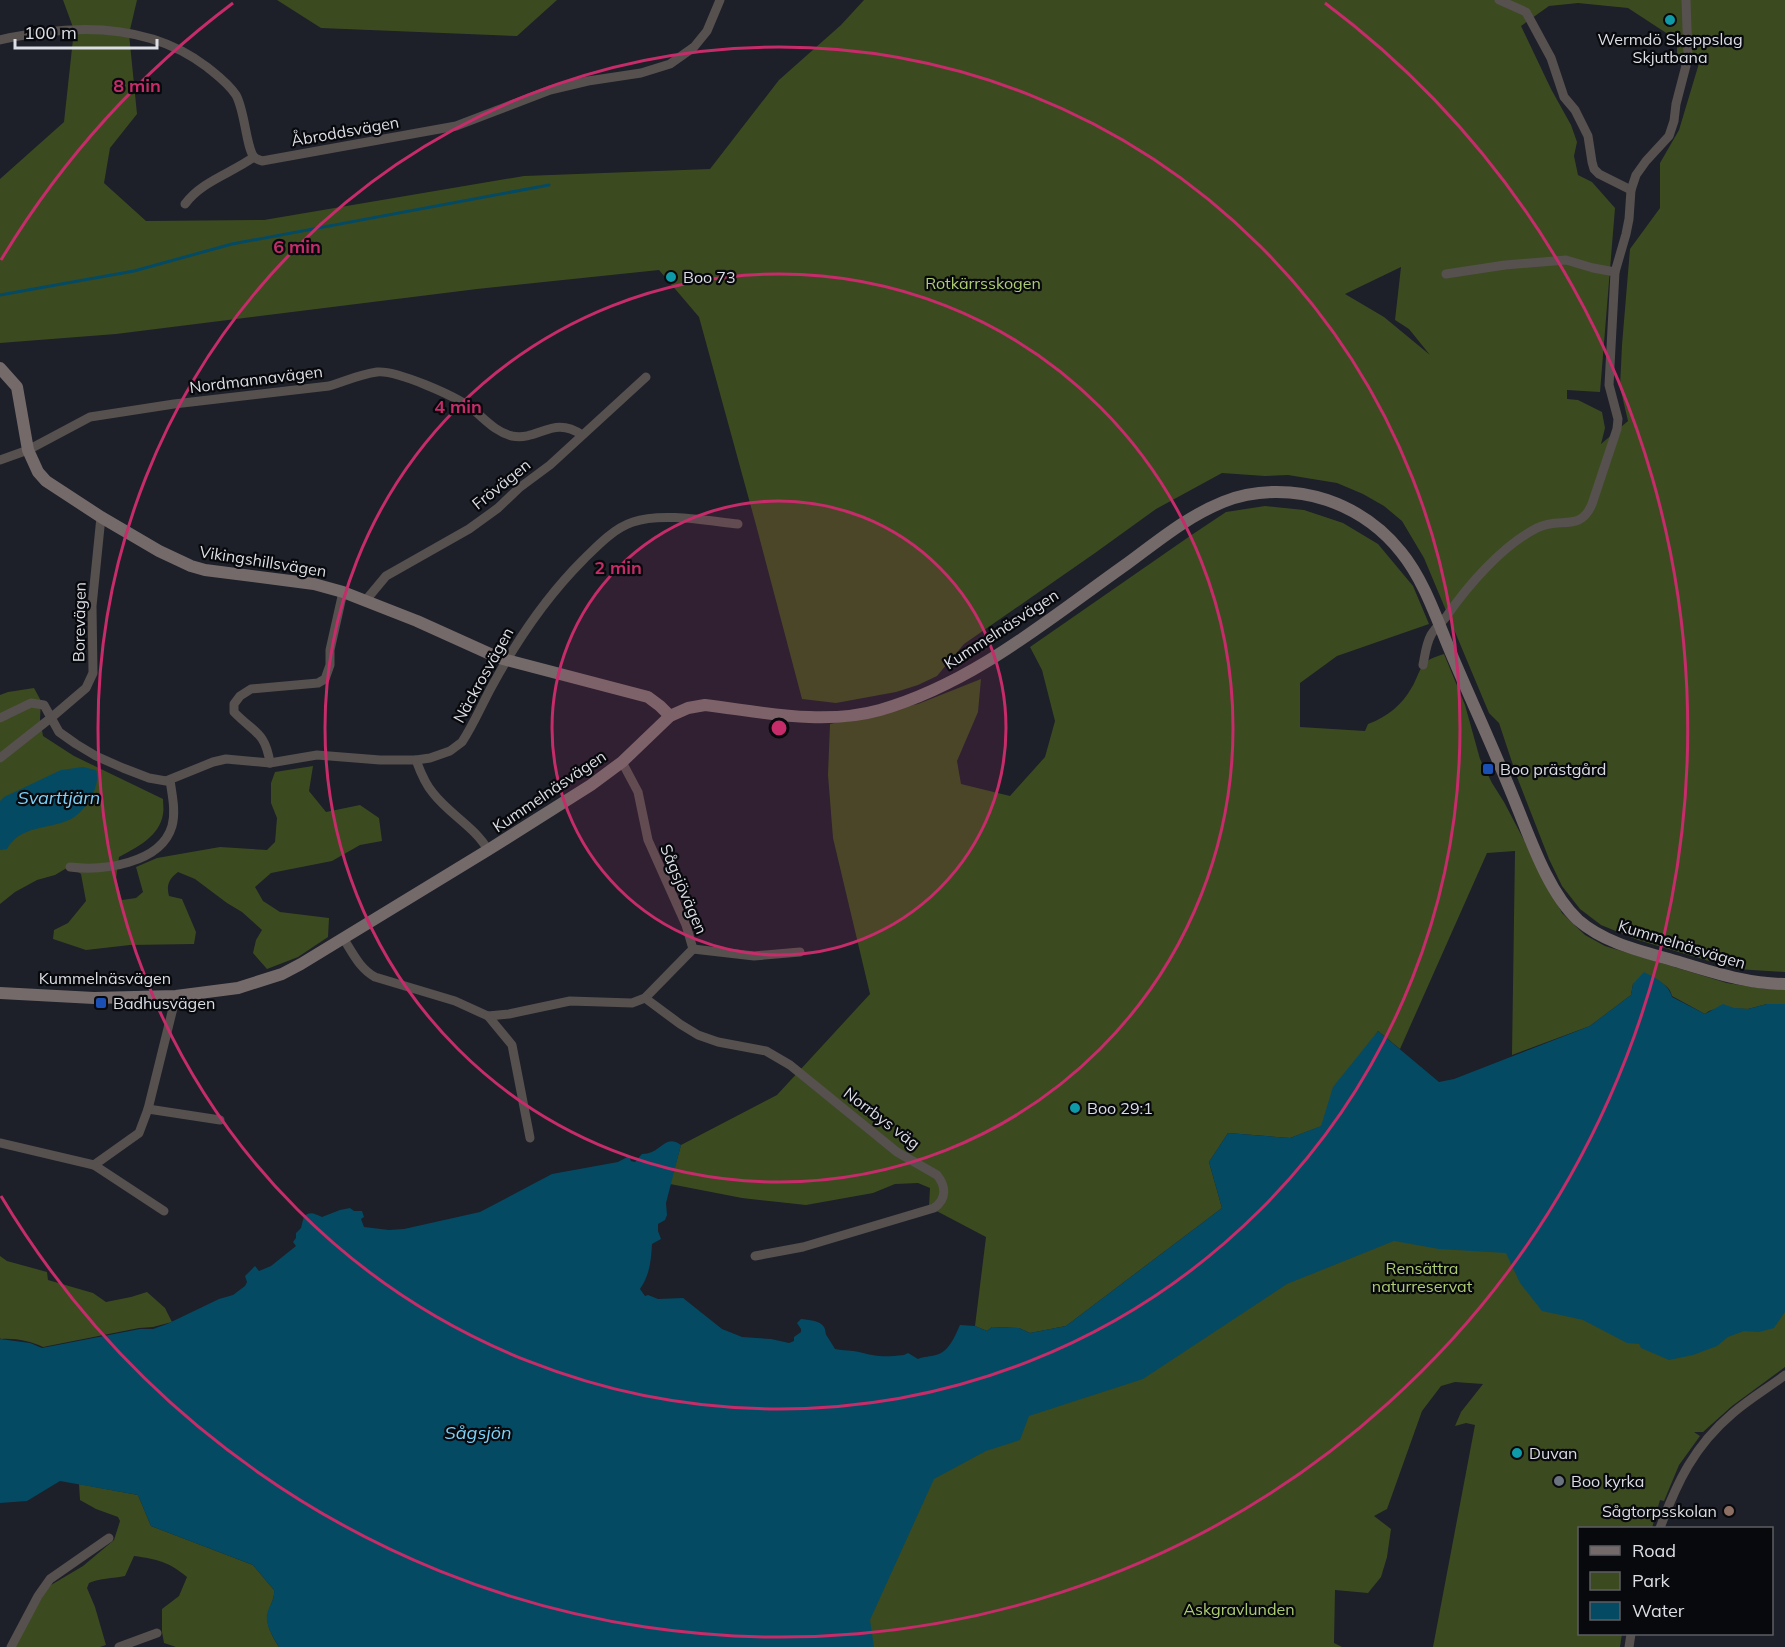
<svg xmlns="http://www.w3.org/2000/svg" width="1785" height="1647" font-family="Mulish,sans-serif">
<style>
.green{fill:#3c4a20;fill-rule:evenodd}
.water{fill:#054a63}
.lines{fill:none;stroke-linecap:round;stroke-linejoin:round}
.stream{stroke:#054a63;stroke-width:3}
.street{stroke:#56504f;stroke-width:9}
.secondary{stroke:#756a6a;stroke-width:12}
.ring{fill:none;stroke:#c52c69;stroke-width:3}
.culture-dot{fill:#0f9aa8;stroke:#08090d;stroke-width:2}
.transit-dot{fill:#1a4fb4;stroke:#08090d;stroke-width:2}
.worship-dot{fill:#6b7280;stroke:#08090d;stroke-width:2}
.education-dot{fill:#8d6e63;stroke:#08090d;stroke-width:2}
.labels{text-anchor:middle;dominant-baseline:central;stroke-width:4.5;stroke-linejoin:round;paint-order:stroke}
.poi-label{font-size:16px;fill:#dcdee5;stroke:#08090d;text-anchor:start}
.street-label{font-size:16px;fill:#dcdee5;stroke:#08090d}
.park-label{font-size:16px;fill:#aecd72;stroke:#08090d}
.water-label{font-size:18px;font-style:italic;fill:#7ed1f8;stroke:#08090d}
.centre{fill:#c52c69;stroke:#08090d;stroke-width:3}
.ring-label{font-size:18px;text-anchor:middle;font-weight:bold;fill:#c52c69;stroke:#08090d;stroke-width:4.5;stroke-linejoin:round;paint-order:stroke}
</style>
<rect width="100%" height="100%" fill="#1d1f29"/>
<g class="green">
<path d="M63,0H137L129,34L137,114L110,148L104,183L146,221L264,220L524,176L710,169L779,80L841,25L864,0H1785V972L1736,969L1638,940L1601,925L1580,909L1562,886L1549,859L1517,777L1499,723L1489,713L1424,558L1402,521L1384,506L1363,494L1337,483L1288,475L1265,476L1222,473L1156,509L1095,553L964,644L937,676L918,685L896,692L836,703L802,699L756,525L699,317L659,270L477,289L116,334L0,343V179L64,122L74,30ZM1578,3L1628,8L1677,40V56L1700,60L1679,130L1660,163V208L1630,249L1622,345L1620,387L1628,421L1601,444L1605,428L1602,412L1578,400L1567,399V390L1600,392L1615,208L1592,182L1578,175L1574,156L1577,142L1571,125L1551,89L1521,26L1549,6ZM1401,267L1395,320L1409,329L1430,355L1384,317L1345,294Z"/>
<path d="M277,0H557L517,36L321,28Z"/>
<path d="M1265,506L1304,510L1343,523L1378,544L1413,586L1429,624L1337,656L1300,683V727L1365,731L1368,724C1387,717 1402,705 1412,687C1417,679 1419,668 1426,662C1431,658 1438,656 1444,654L1465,705L1480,759L1492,783L1504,802L1562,913L1585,935L1605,946L1727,983L1765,989H1785V1004H1767L1748,1009L1718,1008L1709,1011L1705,1014L1672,996C1670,985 1659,982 1651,976L1633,984L1631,995L1590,1026L1512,1055L1515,851L1487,853L1400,1049L1378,1031L1322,1126L1290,1138L1228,1133L1209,1162L1222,1208L1066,1326L1030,1333L1019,1328L992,1327L987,1331L975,1326L986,1237L929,1207L930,1188L918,1183L895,1184L873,1193L806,1205L742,1198L670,1184L681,1145L777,1095L870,994L833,838L828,775L830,724L918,704L981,679L978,712L957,761L961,784L1010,796L1045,757L1055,721L1042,670L1030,647L1190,536L1226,512Z"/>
<path d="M34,688L41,701L40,719L43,736L74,756L163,799C163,804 164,809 163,814C160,836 136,848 119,857L116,879L122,900L136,898L143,892L136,867L157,858L220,847L267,850L275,842L277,818L271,803V783L275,772L313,766L309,791L326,812L360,805L379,818L382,841L360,845L332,861L271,873L255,887L263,901L280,912L329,918L328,937L298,957L267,969L253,953L256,940L262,930L242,912L227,903L195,879L178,872C169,879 166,885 169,896L182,899L196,932L194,944L130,945L86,950L53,939L54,930L68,923L86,901L81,874L70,866L55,875L37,880L15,892L0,904V695L8,692Z"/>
<path d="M1320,1203L1785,1310V1367L1732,1406L1703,1432H1694L1700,1436L1679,1465L1664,1501L1660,1500L1652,1528H1580V1634H1622L1620,1647H1433L1475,1425L1466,1423L1455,1426L1461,1412L1483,1384L1455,1382L1441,1386L1422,1411L1387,1509L1374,1516L1391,1529L1387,1557L1381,1577L1368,1593L1335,1590L1334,1643L1342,1647H739L760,1492Z"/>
<path d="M0,1256L7,1261L47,1272L48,1280L93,1293L106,1302L131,1297L147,1292L165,1308L172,1322L153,1327L139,1328L43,1347C30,1341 16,1338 1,1339L0,1338Z"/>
<path d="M79,1484L138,1495L151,1526L253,1565L274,1590C275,1600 269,1606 268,1614C265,1625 274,1639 279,1647H176L164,1643L162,1632V1609L179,1596L187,1577C169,1562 157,1559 134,1556L125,1576C115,1578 96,1579 89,1583L87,1588L95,1607L106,1645L100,1647H14L42,1596L51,1585L83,1566L114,1540L120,1521L118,1517L96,1509L80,1500Z"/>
</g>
<g class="water">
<path d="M83,767L96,770C102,786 84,814 69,820C46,830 21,825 7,849L0,850V801L4,797L61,770Z"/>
<path d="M1644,972C1655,978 1669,984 1672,997L1705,1014L1723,1004L1734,1008L1748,1009L1767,1004H1785V1312L1774,1328L1759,1332L1744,1331L1728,1337L1717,1346L1693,1355L1669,1360L1641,1348L1639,1344L1627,1343L1583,1320L1542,1311L1520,1283L1506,1253L1439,1249L1394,1241L1287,1284L1143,1379L1029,1416L1020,1440L986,1451L934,1479L870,1620L874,1647H279C274,1639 265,1625 267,1614C269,1606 275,1600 274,1590L253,1565L151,1526L138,1495L60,1481L27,1501L0,1503V1339L30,1343L42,1348L140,1329H153L167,1324L219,1299L233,1295L245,1286L247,1282L245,1276L255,1266L259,1271L271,1266L296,1246L293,1242L296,1238V1233L301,1228L304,1216C312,1211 314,1214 322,1217L340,1210L350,1208L354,1211H362L364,1217L361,1219L364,1227L389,1230L404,1229L480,1212L552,1174L618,1162L629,1156L631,1161L635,1162L642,1154C662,1154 664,1133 681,1145L666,1203L667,1215L665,1220L658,1224V1231L661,1239L652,1244C651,1261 650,1274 640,1289L645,1296L648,1295L658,1299L683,1298L722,1329L742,1337L771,1339L789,1343L794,1341V1337L801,1332V1329L797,1323L801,1319C808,1320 820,1320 824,1327C826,1330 825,1334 827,1336C830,1341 832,1344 835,1349C843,1351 852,1350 859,1352C878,1357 885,1357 904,1355L908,1353L918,1359C924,1356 930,1357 936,1355C949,1352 955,1336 960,1325L975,1326L987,1331L992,1327L1019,1328L1030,1333L1066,1326L1222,1208L1209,1162L1228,1133L1290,1138L1321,1126L1333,1087L1378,1031L1439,1082L1454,1079L1590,1026L1631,995L1633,984Z"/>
</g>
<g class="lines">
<path class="stream" d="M0,295L134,271L232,244L549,185"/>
<g class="street">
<path d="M1499,0L1526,12L1551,58L1564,97L1575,110L1588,136L1592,162L1594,169L1599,174L1631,190"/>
<path d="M0,40C15,36 30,34 45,32C102,25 160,31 207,67C218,76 228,83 236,95C245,111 246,147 254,157C256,159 259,160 262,161L456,126L550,90L588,81L641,73L670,64L694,47L707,31L720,0"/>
<path d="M185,204C202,181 232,173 254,157"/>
<path d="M1446,274L1505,265L1566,260L1593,268L1615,272"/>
<path d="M0,460L28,450L90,417L174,404L329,386C345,381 361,374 377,372C397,370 455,396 471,408C484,418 495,432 512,436C539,441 553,415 582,435"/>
<path d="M366,600L386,576L469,529L498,508L519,488L550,465L646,377"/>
<path d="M1423,665C1425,655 1426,644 1431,635C1435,628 1441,623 1446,617C1468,585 1503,545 1537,528C1560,516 1580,533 1592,504L1617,429L1618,419L1609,385L1615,272L1626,234L1629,219L1631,190L1636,175L1646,161L1669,136L1674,121L1676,104L1688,58L1686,0"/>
<path d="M0,718L31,703L44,705L59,732L76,744L96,756L123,768L149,778L166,781L213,762L226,759L270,763L317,755L380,760H416L430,758L450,751L462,742C474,724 482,704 492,686C517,640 546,597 583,560C597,546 614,528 633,522C661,512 709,521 738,524"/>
<path d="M0,758L52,717L86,688L93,673L92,606L101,517"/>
<path d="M416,760C420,771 425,784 433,793C449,814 475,827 488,850"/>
<path d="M270,763C265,731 254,733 234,712V704L240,696L251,689L318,683L325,679L330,665V650L343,592"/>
<path d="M70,867C102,871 161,864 172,826C176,811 172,795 170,780"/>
<path d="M343,938C353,953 359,968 375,977L455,1001L488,1016L509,1014L570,1001L632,1003L645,998L693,949L686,925L648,840L638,792L622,762"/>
<path d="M693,949L754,956L800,952"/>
<path d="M645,998L680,1024L698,1035L718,1042L766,1051L790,1065L897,1152L937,1175C946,1186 947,1199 934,1208L803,1247L755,1256"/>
<path d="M488,1016L512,1045L530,1138"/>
<path d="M148,1109L220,1120"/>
<path d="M0,1143L94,1165L139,1133L148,1109L176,996"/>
<path d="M94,1165L164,1211"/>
<path d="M1660,1528C1677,1482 1694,1446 1733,1413C1749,1399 1768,1388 1785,1375"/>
<path d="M11,1647L38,1596L50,1579L109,1538"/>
<path d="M119,1647L157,1633"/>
<path d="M1629,1647L1631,1634"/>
</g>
<g class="secondary">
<path d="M0,368L17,387L28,450L38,472L46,481L101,517L159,551L191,566L205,570L314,584L343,592L417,621L499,658L648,697L660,706L670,716"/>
<path d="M0,993L94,998L176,996L238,988L282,974L301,964L488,850L591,785L622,762L670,716L688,708L705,705C763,712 823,726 880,710C974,683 1050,618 1128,563C1158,541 1188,516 1223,502C1255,489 1294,489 1327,500C1356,510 1382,528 1401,552C1424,580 1437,620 1451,653C1473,705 1497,756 1518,809C1532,844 1550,894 1578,920C1607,945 1646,952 1682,963C1716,973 1749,984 1785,984"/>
</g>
</g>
<circle cx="779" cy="728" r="227" fill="#c52c69" fill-opacity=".12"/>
<g class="ring">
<circle cx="779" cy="728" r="227"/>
<circle cx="779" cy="728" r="454"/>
<circle cx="779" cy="728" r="681"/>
<path d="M1 260A908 908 0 0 1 233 3M1325 3A908 908 0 1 1 1 1196"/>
</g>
<g class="culture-dot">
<circle cx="1670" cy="20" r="6"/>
<circle cx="671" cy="277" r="6"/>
<circle cx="1075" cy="1108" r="6"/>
<circle cx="1517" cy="1453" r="6"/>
</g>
<g class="transit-dot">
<rect x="1482" y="763" width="12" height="12" rx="3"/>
<rect x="95" y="997" width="12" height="12" rx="3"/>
</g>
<circle class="worship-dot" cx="1559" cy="1481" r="6"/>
<circle class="education-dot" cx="1729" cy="1511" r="6"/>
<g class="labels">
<g class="poi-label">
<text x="1670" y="39" text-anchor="middle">Wermdö Skeppslag<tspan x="1670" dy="18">Skjutbana</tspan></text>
<text x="683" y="277">Boo 73</text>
<text x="1500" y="769">Boo prästgård</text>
<text x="113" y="1003">Badhusvägen</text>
<text x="1087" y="1108">Boo 29:1</text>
<text x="1529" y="1453">Duvan</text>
<text x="1571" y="1481">Boo kyrka</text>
<text x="1717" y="1511" text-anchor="end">Sågtorpsskolan</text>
</g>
<g class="street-label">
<text transform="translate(345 131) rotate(-10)">Åbroddsvägen</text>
<text transform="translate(256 379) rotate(-7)">Nordmannavägen</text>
<text transform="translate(501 484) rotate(-39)">Frövägen</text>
<text transform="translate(263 561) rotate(9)">Vikingshillsvägen</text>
<text transform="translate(79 622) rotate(-89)">Borevägen</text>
<text transform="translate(1001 629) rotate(-33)">Kummelnäsvägen</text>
<text transform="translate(483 675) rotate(-61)">Näckrosvägen</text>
<text transform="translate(549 791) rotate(-34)">Kummelnäsvägen</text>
<text transform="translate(684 889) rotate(67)">Sågsjövägen</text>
<text transform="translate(1682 944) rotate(17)">Kummelnäsvägen</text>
<text x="105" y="978">Kummelnäsvägen</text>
<text transform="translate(882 1118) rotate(37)">Norrbys väg</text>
</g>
<g class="park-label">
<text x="983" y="283">Rotkärrsskogen</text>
<text x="1422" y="1268">Rensättra<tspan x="1422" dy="18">naturreservat</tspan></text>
<text x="1239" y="1609">Askgravlunden</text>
</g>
<g class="water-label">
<text x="59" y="797">Svarttjärn</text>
<text x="478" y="1432">Sågsjön</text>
</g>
</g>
<circle cx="779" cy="728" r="9" class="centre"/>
<g class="ring-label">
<text x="137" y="92">8 min</text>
<text x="297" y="253">6 min</text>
<text x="458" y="413">4 min</text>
<text x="618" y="574">2 min</text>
</g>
<rect x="1578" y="1527" width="195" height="108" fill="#08090d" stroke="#5d5e63" stroke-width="1.5"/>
<rect x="1590" y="1546" width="30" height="9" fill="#756a6a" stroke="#5d5e63" stroke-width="1.5"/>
<text x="1632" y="1557" font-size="18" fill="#dcdee5">Road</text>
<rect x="1590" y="1572" width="30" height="18" fill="#3c4a20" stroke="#5d5e63" stroke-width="1.5"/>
<text x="1632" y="1587" font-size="18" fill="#dcdee5">Park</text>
<rect x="1590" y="1602" width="30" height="18" fill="#054a63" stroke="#5d5e63" stroke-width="1.5"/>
<text x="1632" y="1617" font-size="18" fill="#dcdee5">Water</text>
<path d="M15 39v9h142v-9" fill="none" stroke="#dcdee5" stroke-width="3"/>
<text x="24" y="39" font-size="18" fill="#dcdee5" stroke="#08090d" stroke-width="4.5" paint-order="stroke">100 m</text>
</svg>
